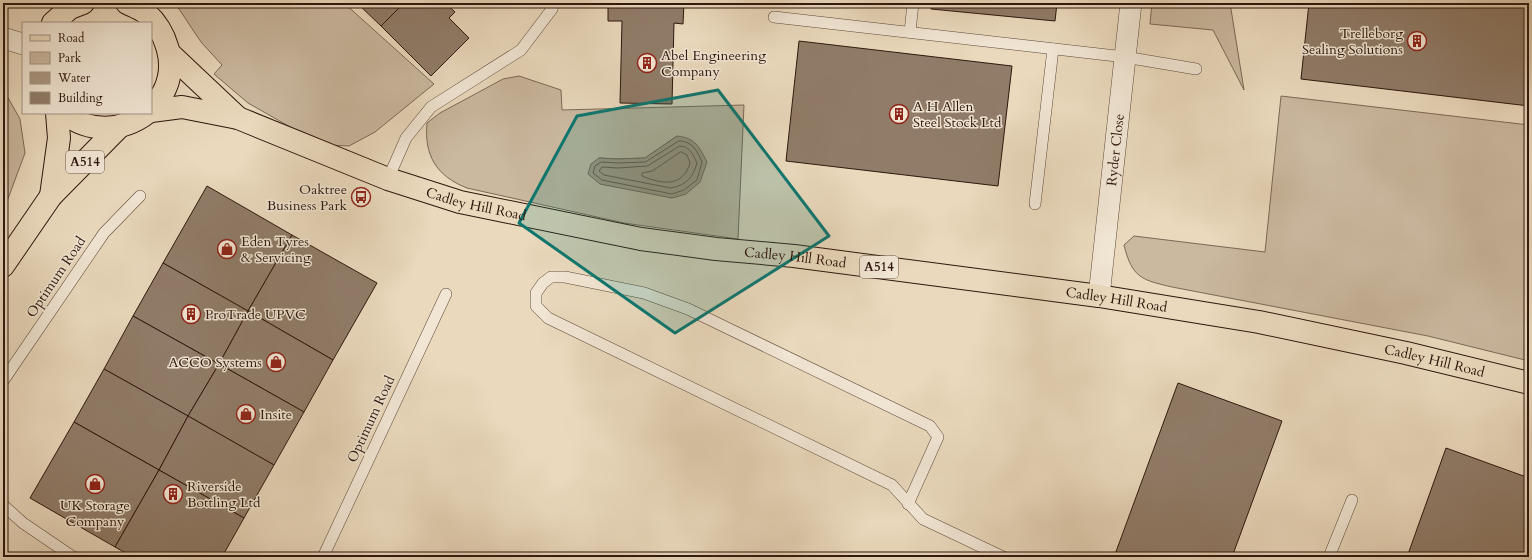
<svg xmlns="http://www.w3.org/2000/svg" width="1532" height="560" font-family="Cardo,serif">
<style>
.green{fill:#cab89f;stroke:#7c6856;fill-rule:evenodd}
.water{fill:#aa9781;stroke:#786453}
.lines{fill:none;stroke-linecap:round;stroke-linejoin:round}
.shore{stroke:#6c5747;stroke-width:1}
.building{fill:#907c69;stroke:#2e170d}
.service-casing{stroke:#5d4839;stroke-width:12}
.minor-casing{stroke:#5d4839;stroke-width:22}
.primary-casing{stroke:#2e170d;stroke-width:24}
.service{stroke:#f1e6d4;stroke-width:11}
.minor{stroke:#f1e6d4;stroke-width:21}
.primary{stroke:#ead9bd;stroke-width:22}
.marked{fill:#0f766e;fill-opacity:0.2;stroke:#0f766e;stroke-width:3;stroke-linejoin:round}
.labels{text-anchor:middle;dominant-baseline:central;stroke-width:3;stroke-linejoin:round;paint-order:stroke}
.shield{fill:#f1e6d4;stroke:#685549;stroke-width:1}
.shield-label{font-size:13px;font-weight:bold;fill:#2e170d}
.poi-label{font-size:14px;fill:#2e170d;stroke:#f1e6d4;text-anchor:start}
.street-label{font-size:14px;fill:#2e170d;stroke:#f1e6d4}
</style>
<rect width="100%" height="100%" fill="#ead9bd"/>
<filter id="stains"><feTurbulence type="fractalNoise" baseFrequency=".005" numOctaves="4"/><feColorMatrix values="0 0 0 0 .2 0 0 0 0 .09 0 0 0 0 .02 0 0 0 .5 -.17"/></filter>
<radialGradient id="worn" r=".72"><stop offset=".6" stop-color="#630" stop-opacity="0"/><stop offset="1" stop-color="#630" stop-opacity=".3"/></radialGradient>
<g class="green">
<path d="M175,3H344L434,84L375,132L349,146L328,145L306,136L248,103L214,74L222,65L201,42Z"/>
<path d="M1152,3H1230L1244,90L1213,30L1150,24Z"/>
<path d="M519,76L561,90L562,110L744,105L738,239L624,223L467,188C436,176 424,155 427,123L440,113L503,79ZM677,136L672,198L599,158L618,159L645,158Z"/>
<path d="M3,89L20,119L25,153L3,212Z"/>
<path d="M1281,96L1529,125V361L1428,336L1172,287C1142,280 1132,278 1124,245L1134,236L1265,252Z"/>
</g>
<path class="water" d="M677,136C696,138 699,147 707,162L700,182L686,194L672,198L600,184L588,174L591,164L599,158L618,159L645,158Z"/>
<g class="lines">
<g class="shore">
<path d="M679,141C693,141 697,151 702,162L697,180L684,190L672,194L602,180L593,173L595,166L601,162L618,163L645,162Z"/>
<path d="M680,146C690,146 693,155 697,163C693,177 687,185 671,188L604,175L599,171L602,167L618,168L647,166Z"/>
<path d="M681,152L687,155L690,163C683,188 661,184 642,176V173L652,171Z"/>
</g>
</g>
<g class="building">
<path d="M357,3H404L381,26Z"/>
<path d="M404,3H445L455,12L449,18L469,38L431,76L381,26Z"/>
<path d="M608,3H684L683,24L674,23L672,104L620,103L622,21H608Z"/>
<path d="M931,3H1057L1055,21L931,9Z"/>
<path d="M1309,3H1529V106L1301,79Z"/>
<path d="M799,41L1012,66L998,186L786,161Z"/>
<path d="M207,186L292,235L248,311L163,263Z"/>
<path d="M292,235L377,283L333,360L248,311Z"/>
<path d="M163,263L248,311L219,364L133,316Z"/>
<path d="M248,311L333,360L304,412L219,364Z"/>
<path d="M133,316L219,364L188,416L104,369Z"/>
<path d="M219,364L304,412L274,465L188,416Z"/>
<path d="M104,369L188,416L159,470L74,422Z"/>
<path d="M1178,383L1282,421L1232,557H1114Z"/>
<path d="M188,416L274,465L244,518L159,470Z"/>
<path d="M74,422L159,470L115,547L30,498Z"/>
<path d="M1446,448L1529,478V557H1407Z"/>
<path d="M159,470L244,518L222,557H133L115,547Z"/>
</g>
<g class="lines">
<g class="service-casing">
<g id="service">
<path d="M774,17L1125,57L1196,69"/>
<path d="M910,32L913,3"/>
<path d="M388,179L406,138L431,107L521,50L552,9L553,3"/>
<path d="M1035,204L1053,49"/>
<path d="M3,381L104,233L140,196"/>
<path d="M908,504L938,437L930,426L688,309L644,293L565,277H551L543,283L536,293V306L548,318L892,485L923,519L1003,557"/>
<path d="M3,505L23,523L73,557"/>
<path d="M323,557L446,294"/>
<path d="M1329,557L1352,500"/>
</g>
</g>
<g class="minor-casing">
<g id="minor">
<path d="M3,38L23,44"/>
<path id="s1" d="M1099,296L1131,3"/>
</g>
</g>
<g class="primary-casing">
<g id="primary">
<path d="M127,3C133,6 141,9 146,13C166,31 177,63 165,89C162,96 156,103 151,109"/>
<path d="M53,23L70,8L83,3"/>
<path d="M169,53L238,118"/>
<path id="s2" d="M151,111L182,107L238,118L388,179L460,202L641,239L716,249L794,256L1099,296L1259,322L1406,353L1529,383"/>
<path d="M64,113C89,133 122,132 147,113"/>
<path d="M51,196L59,138L57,113"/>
<path d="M3,266L51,196L119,127"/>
</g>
</g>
<use href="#service" class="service"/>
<use href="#minor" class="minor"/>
<use href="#primary" class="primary"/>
</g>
<path class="marked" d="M718,90L829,236L675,333L519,223L577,116Z"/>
<defs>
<g id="building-ring" transform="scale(1)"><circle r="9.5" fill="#f1e6d4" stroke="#8f2418" stroke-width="1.5"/><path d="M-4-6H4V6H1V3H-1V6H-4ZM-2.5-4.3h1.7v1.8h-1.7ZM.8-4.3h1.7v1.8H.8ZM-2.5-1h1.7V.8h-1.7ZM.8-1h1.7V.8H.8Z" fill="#8f2418"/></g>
<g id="bus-ring" transform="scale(1)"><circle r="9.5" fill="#f1e6d4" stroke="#8f2418" stroke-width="1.5"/><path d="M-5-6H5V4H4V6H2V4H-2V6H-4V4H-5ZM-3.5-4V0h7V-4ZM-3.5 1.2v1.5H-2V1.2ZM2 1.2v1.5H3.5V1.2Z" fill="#8f2418"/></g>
<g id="shop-ring" transform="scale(1)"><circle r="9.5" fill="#f1e6d4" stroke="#8f2418" stroke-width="1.5"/><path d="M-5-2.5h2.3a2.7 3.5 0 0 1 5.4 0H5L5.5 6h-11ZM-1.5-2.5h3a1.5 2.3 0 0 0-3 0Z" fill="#8f2418"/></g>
</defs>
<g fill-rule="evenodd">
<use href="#building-ring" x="1417" y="41"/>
<use href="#building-ring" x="647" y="63"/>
<use href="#building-ring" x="899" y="114"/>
<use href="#bus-ring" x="361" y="197"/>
<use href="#shop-ring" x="227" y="249"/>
<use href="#building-ring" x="191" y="314"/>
<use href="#shop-ring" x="276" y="362"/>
<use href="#shop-ring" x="246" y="414"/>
<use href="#shop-ring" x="95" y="484"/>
<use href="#building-ring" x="173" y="494"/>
</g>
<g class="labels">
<g class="shield">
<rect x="66" y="151" width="38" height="22" rx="3"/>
<rect x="860" y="256" width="38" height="22" rx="3"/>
</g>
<g class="shield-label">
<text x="85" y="162">A514</text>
<text x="879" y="267">A514</text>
</g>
<g class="poi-label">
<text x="1403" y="33" text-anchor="end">Trelleborg<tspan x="1403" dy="16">Sealing Solutions</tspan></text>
<text x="661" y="55">Abel Engineering<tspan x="661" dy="16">Company</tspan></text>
<text x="913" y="106">A H Allen<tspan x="913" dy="16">Steel Stock Ltd</tspan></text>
<text x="347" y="189" text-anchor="end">Oaktree<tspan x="347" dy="16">Business Park</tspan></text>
<text x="241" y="241">Eden Tyres<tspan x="241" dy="16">&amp; Servicing</tspan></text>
<text x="205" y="314">ProTrade UPVC</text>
<text x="262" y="362" text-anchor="end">ACCO Systems</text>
<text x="260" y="414">Insite</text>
<text x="187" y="486">Riverside<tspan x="187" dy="16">Bottling Ltd</tspan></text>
<text x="95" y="505" text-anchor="middle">UK Storage<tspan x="95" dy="16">Company</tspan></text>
</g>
<g class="street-label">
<text stroke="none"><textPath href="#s1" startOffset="147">Ryder Close</textPath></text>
<text stroke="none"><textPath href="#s2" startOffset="342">Cadley Hill Road</textPath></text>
<text stroke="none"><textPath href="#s2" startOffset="666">Cadley Hill Road</textPath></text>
<text transform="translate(56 277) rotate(-56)">Optimum Road</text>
<text stroke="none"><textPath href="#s2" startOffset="990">Cadley Hill Road</textPath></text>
<text stroke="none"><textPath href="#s2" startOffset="1314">Cadley Hill Road</textPath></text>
<text transform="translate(371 419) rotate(-65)">Optimum Road</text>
</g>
</g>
<rect width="1532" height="560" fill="none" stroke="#ead9bd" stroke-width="16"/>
<rect x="4" y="4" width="1524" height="552" fill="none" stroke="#2e170d" stroke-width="2"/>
<rect x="8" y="8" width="1516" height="544" fill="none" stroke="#2e170d"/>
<rect x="22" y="22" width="130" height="92" fill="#f1e6d4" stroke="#a39384"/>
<rect x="30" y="35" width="20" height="6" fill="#ead9bd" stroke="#a39384"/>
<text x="58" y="42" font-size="12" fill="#2e170d">Road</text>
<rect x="30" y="52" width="20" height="12" fill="#cab89f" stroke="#a39384"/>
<text x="58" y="62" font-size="12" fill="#2e170d">Park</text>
<rect x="30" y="72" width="20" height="12" fill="#aa9781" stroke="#a39384"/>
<text x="58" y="82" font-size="12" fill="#2e170d">Water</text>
<rect x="30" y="92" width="20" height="12" fill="#907c69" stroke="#a39384"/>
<text x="58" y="102" font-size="12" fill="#2e170d">Building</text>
<rect width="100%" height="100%" filter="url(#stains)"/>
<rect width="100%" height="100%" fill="url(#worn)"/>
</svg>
